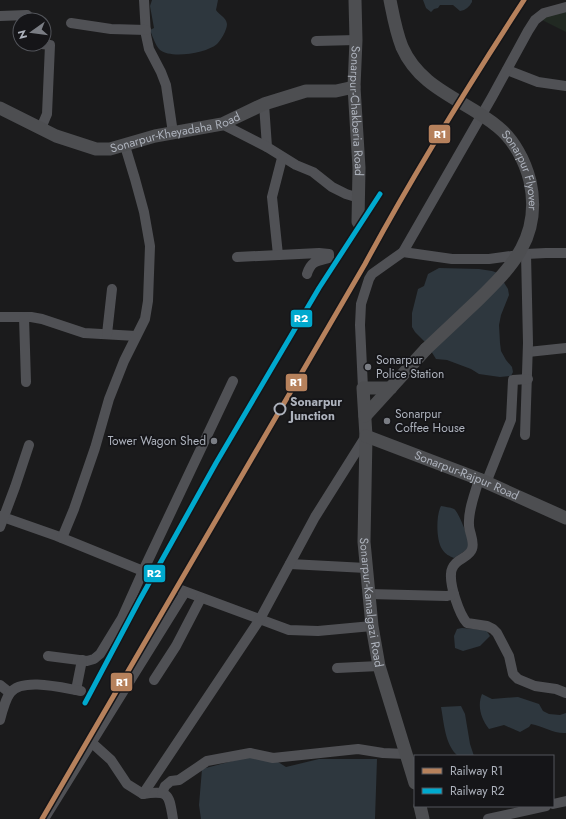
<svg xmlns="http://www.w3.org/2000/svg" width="566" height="819" font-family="Jost,sans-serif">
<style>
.green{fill:#212922}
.water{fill:#2e373e}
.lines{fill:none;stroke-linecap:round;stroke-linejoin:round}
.minor{stroke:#505155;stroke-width:10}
.major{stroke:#4d4e51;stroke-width:13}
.major-bridge{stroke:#4d4e51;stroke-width:13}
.rail-1-casing{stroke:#151518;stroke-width:8}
.rail-2-casing{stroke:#151518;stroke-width:8}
.rail-1{stroke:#b6815c;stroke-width:5}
.rail-2{stroke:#00a9ce;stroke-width:5}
.poi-dot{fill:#7a7d84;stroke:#151518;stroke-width:1.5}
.stop-dot{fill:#151518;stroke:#adb2bc;stroke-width:2}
.labels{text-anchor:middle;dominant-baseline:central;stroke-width:3.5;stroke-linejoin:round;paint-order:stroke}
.street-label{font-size:12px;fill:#adb2bc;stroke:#151518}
.poi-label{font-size:12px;fill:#adb2bc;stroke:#151518;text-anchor:start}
.stop-label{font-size:12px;font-weight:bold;fill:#adb2bc;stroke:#151518;text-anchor:start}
.line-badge{stroke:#151518;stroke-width:1.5}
.badge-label{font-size:11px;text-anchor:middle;font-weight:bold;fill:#fff}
</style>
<rect width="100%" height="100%" fill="#1b1b1c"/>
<path class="green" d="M566,9V32L540,19Z"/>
<g class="water">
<path d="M152,0H218L216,10C219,15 226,17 227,24C227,30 221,40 217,44C207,53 171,59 160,50C155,45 153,37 150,30L154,28L150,6Z"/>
<path d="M423,0H472V2C469,7 466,10 460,11L453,5H440L438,8L434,9L431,12L426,8Z"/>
<path d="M439,268L479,269L492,271L498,273L508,289L509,295L501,315L499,325L500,343L501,351L506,360L512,367L513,372L511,376L500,377L479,374L471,369L447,360L436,359L426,343L415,332L412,327V313L418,289L424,286L428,274Z"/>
<path d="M441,506C445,507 450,507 454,509C459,512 469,540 471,547L454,558C449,556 445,554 442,549C436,540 436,515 441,506Z"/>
<path d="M462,628L486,630L490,636L480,646L463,651L455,648L454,636L457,629Z"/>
<path d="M482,694L492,699L518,697L539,704L543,711L549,714L560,715L566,713V733C554,734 543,726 531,724L529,727L520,732L504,725L489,729C481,719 477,706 482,694Z"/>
<path d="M461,706L465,714L470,744L474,756H458C445,745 444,723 441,707Z"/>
<path d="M255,755H267L286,767L319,759H377L375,819H201L199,805L202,769Z"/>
</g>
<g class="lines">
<g class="minor">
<path d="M144,0L146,35L149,49L161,72L166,85L173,133"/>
<path d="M0,16L27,15L32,20"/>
<path d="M71,23L111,29L146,30"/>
<path d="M316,41L356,40"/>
<path d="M507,70L538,82L566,86"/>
<path d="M264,104L267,147"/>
<path d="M222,124L267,147L296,165L313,172L332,187L346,194L359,198"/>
<path d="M41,128L47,114L50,45L42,44"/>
<path d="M403,252L452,259H489L526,254L546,253H566"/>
<path d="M278,255L272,197L282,158"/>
<path d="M237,257L319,253L329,254V258C317,261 311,261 307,274"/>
<path d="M0,317H31L42,319L84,333L136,336"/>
<path d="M24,317L26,382"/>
<path d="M107,334L112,289"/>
<path d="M528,352L566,348"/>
<path d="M363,388L360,325L361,304L369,279L372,274L403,252L492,97L528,31L535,20L544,13L566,7"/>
<path d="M525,435L528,343L526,254"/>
<path d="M479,479C475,494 468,510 469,525C469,532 475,542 472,549C470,556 461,558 456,563C453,566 451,570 451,574C450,586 459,614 467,623L487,626L493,629L497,633L509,656L513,674L518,679L535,686L556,689L566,693"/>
<path d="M486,483L511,420L513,380L528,379"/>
<path d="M0,516L57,536L143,571"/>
<path d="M0,527L15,487L29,445"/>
<path d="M62,538L74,509L95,448L109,399L124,361L145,319L148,301L150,246L144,212L135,179L125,146"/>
<path d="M290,564L366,568"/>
<path d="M181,590L289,630L318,631L372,626"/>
<path d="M369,594L447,596L454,594"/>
<path d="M48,656L87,661L94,659L100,654L122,618L143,571L233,381"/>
<path d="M337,668L379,666"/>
<path d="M154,680L176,646L201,598"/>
<path d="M0,685L10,693"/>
<path d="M76,690L82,660"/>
<path d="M0,720C2,712 5,700 10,693C22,677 63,688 81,691"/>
<path d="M91,742L111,760L127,784L143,794C170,790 169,795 173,819"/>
<path d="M162,793L165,786L171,781L179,780L207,761L250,753L273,758L358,749L383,753L406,754"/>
<path d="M143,794L260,619L315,517L366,436"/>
<path d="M553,804L566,801"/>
<path d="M44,819L185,592"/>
<path d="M488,819L546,806"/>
</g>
<g class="major">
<path id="s1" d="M355,0L356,40L354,87L359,168L358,222"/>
<path id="s2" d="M0,108L56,136L96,149H110L155,136L222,124L264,104L306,91H336L354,87"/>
<path id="s3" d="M391,388H363L366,436L364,542L372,626L379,666L415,783"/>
<path d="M365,416L426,349"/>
<path id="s4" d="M366,436L479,479L566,518"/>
<path d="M420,806L423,819"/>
</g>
<path class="major-bridge" id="s5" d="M390,0C393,15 396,32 402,47C421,90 464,99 498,127C514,140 525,161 530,181C542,236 513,266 477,301C460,317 443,333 426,349"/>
<g class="rail-1-casing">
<path id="rail-1" d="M42,819L365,264C414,173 468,86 524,0"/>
</g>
<g class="rail-2-casing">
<path id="rail-2" d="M85,703L139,601L216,463L319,288L380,194"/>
</g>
<use href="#rail-1" class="rail-1"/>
<use href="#rail-2" class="rail-2"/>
</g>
<g class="poi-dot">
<circle cx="368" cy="367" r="4"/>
<circle cx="387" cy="421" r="4"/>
<circle cx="214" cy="441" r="4"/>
</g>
<circle class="stop-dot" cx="280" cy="409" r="5.5"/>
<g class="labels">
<g class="street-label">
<text stroke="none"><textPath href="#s1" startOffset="111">Sonarpur-Chakberia Road</textPath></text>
<text stroke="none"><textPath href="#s2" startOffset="186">Sonarpur-Kheyadaha Road</textPath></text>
<text stroke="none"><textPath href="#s5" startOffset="226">Sonarpur Flyover</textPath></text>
<text stroke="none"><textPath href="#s4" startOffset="108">Sonarpur-Rajpur Road</textPath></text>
<text stroke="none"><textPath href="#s3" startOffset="243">Sonarpur-Kamalgazi Road</textPath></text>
</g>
<g class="poi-label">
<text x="376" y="360">Sonarpur<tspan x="376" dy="14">Police Station</tspan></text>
<text x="395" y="414">Sonarpur<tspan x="395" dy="14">Coffee House</tspan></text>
<text x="206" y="441" text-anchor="end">Tower Wagon Shed</text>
</g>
<g class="stop-label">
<text x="290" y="402">Sonarpur<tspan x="290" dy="14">Junction</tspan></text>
</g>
</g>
<g class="line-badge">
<rect x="428" y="124" width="23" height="20" rx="4" fill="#b6815c"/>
<rect x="290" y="309" width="23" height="19" rx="4" fill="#00a9ce"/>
<rect x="285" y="373" width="23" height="19" rx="4" fill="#b6815c"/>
<rect x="143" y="564" width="23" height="19" rx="4" fill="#00a9ce"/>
<rect x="110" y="672" width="23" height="20" rx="4" fill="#b6815c"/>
</g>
<g class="badge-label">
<text x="440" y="138">R1</text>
<text x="301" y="322">R2</text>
<text x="296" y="386">R1</text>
<text x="154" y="577">R2</text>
<text x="122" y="686">R1</text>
</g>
<rect x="414" y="755" width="140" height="52" fill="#151518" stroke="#52545a"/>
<rect x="422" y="768" width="20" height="6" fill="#b6815c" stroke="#52545a"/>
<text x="450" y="775" font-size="12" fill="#adb2bc">Railway R1</text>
<rect x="422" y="788" width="20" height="6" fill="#00a9ce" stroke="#52545a"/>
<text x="450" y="795" font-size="12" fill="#adb2bc">Railway R2</text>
<g transform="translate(32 32) rotate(256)"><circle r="19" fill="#151518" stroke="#52545a"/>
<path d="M0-3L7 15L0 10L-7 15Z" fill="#7a7d84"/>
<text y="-6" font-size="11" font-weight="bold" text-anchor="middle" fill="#adb2bc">N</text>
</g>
</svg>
